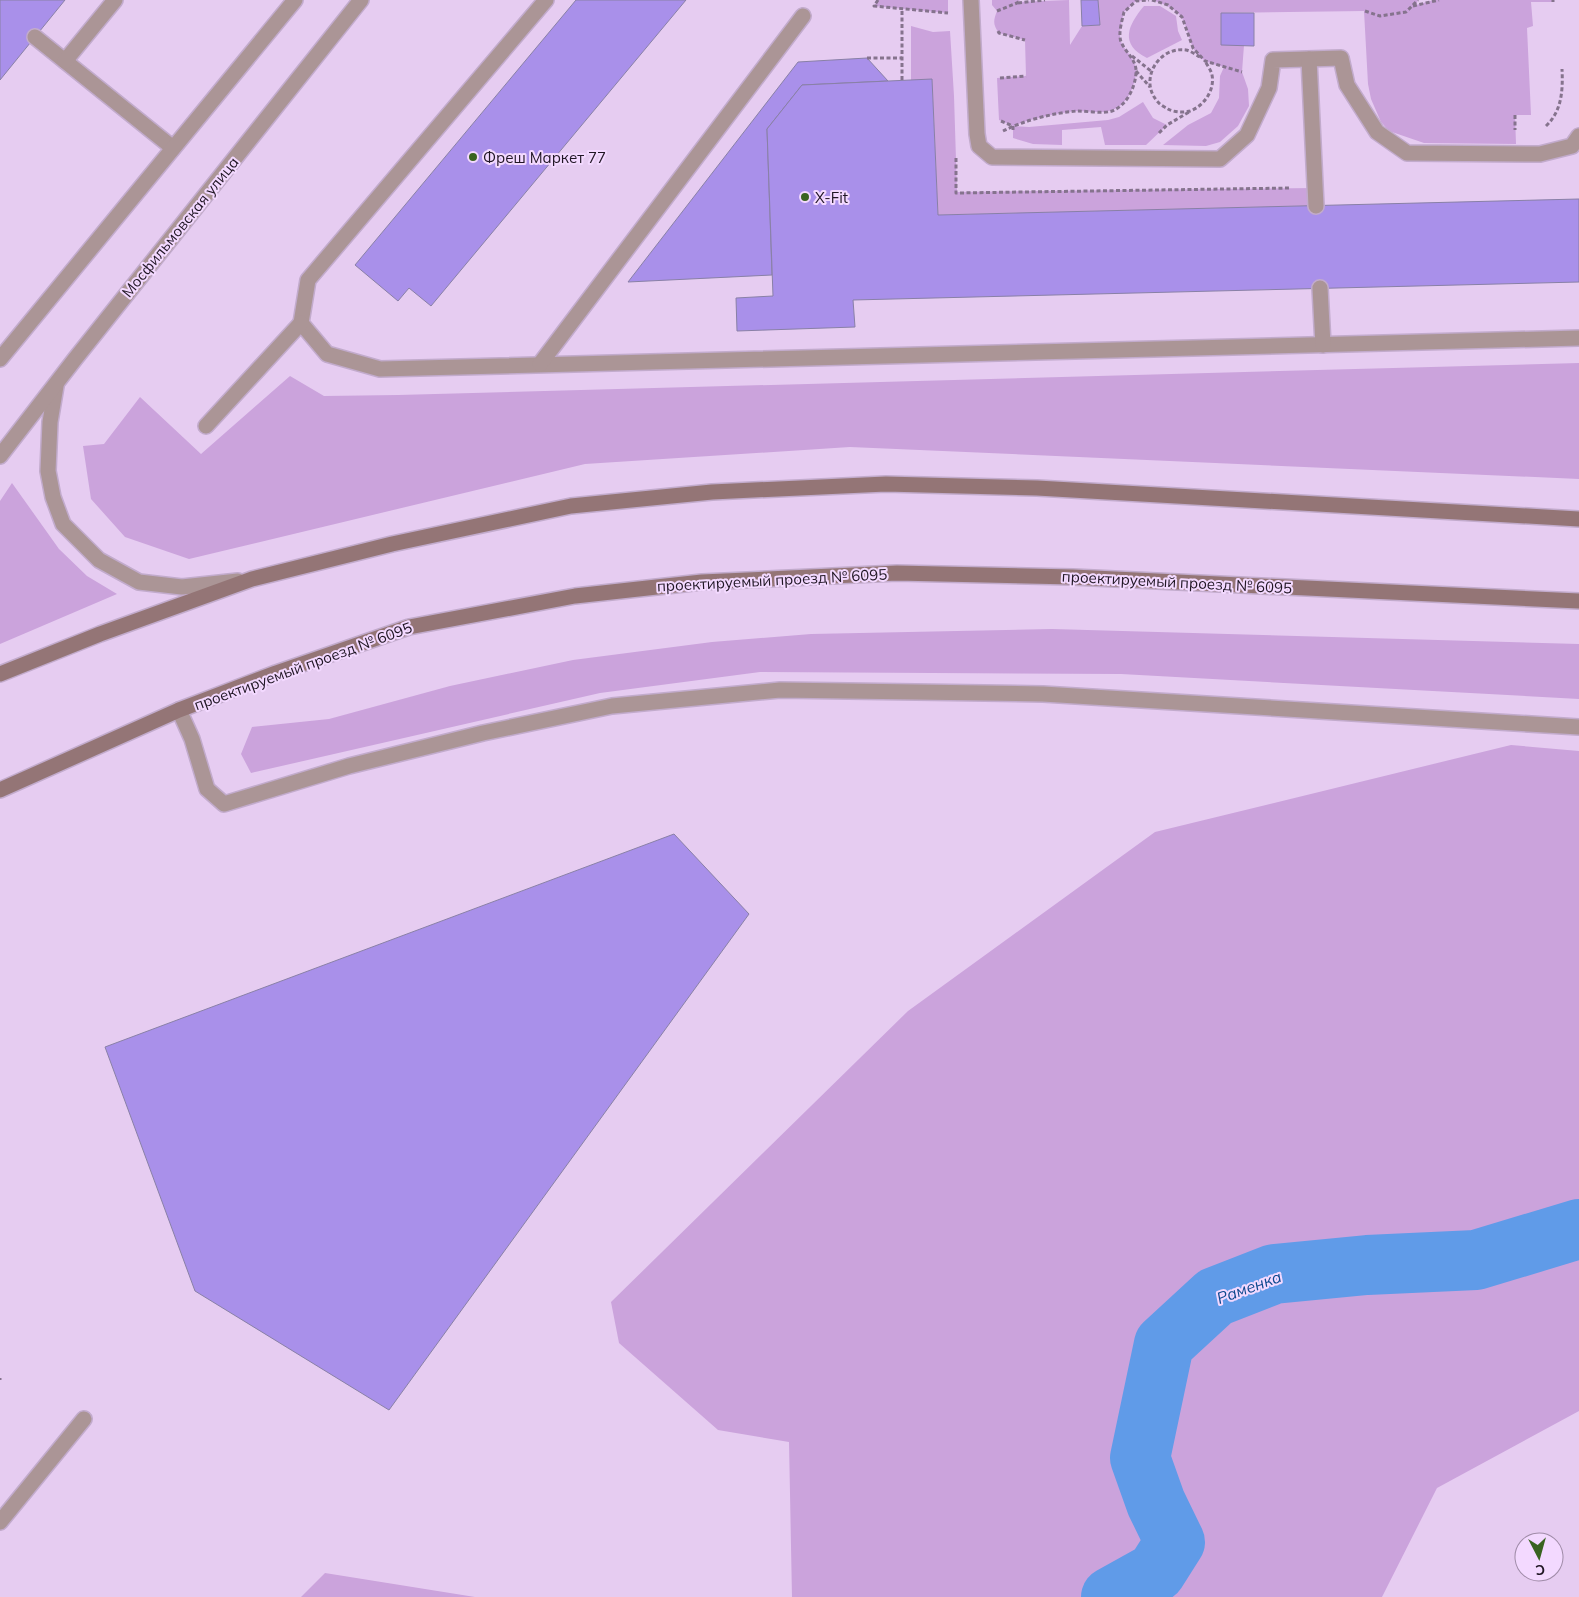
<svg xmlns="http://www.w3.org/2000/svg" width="1579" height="1597" font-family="Mulish,sans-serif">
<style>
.green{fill:#cba3dc}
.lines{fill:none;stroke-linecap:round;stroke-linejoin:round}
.river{stroke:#609be8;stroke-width:60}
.building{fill:#a990ea;stroke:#8980a6}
.service-casing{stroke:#c2abcc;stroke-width:18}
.tertiary-casing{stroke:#c2abcc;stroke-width:18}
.secondary-casing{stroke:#c2abcc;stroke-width:18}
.path{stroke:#85738d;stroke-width:3;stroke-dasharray:4 2.5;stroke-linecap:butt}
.service{stroke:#ab9596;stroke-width:15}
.tertiary{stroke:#ab9596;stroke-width:15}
.secondary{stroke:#947576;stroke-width:15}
.poi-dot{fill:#396320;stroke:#f3d9ff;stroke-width:2}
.labels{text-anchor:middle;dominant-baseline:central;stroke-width:4;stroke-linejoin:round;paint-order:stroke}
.poi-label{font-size:15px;fill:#201624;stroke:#f3d9ff;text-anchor:start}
.street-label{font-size:15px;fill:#201624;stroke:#f3d9ff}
.water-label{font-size:16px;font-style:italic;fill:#0d498e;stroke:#f3d9ff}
</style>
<rect width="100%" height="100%" fill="#e6ccf1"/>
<g class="green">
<path d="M878,0H948V13L874,6Z"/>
<path d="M992,0H1020L1018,2L1069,0L1070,45L1082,26L1100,25L1098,0H1149L1136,1L1124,12C1122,21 1118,34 1121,42C1126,53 1137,60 1136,73C1134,88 1127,105 1112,110C1102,114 1089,111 1078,111C1062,112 1028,119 1014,126L1029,127L1108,120L1119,117L1143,102L1153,118L1167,125L1146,145H1105L1101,127L1062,130V145L1033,144L1013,138V126L999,120L997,78L1026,76L1025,40L999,33C993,25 993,21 997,11L992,5Z"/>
<path d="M1152,0H1418L1416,5L1434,0H1553V2H1531L1533,26L1527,28L1531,115H1515L1516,144L1424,143L1389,131L1381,122L1371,99L1368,84L1364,11L1221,13V45H1244L1242,72L1248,89L1249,106L1238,126L1220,142L1206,146L1163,145L1188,125L1211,113L1219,98L1220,76L1224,67C1218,65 1211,64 1206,61C1189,53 1190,31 1182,18C1176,8 1163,4 1152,0Z"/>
<path d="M1144,6H1160L1176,16L1178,31L1182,40L1147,58C1119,44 1128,25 1144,6Z"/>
<path d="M911,26L933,32L950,31L954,96L957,192L1315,188L1316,206L938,215L932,80H911Z"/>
<path d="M1579,363V479L850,447L585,464L189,559L125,537L91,499L83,446L104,444L140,397L201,454L290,376L324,396L398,395Z"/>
<path d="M12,483L59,549L87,576L117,594L0,644V501Z"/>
<path d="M1052,629L1579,644V699L1121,674L760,672L600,693L251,773L241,754L252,727L329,719L450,686L573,660L712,642L811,634Z"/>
<path d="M1511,745L1579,751V1411L1437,1488L1382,1597H792L789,1442L718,1430L619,1343L611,1302L908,1011L1155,832Z"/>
<path d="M325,1573L475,1597H301Z"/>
</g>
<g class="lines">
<path class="river" d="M1111,1597L1156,1572L1175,1542L1156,1503L1140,1458L1164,1344L1215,1297L1274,1274L1367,1265L1476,1260L1579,1229"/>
</g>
<g class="building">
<path d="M0,0H65L0,80Z"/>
<path d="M576,0H686L431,306L409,288L398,301L355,265Z"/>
<path d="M1081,0H1098L1100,25L1082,26Z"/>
<path d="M1221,13H1254V46L1221,45Z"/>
<path d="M867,58L888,81L802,85L767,129L772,275L628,282L798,62Z"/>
<path d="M932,79L938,215L1579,199V282L853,300L855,327L737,331L736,298L773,296L767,129L802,85Z"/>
<path d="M674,834L749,914L389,1410L195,1291L105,1047Z"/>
</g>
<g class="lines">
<g class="service-casing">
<g id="service">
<path d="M546,0L308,280L301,323L327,354L380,369L1579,338"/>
<path d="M971,0L977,134L979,146L992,157L1220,159L1247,135L1269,88L1273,60L1341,58L1347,85L1377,132L1407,153L1540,154L1572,146L1579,136"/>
<path d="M35,37L173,148"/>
<path d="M1309,59L1316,206"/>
<path d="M65,61L115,0"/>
<path d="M1320,288L1323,345"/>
<path d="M540,364L803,16"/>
<path d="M206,426L301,323"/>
<path d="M179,710L192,739L207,789L224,804L349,766L483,733L612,706L780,690L1043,694L1579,727"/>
<path d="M0,1522L84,1419"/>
</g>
</g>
<g class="tertiary-casing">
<g id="tertiary">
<path d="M0,359L295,0"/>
<path d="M56,386L50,422L48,471L53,497L63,524L99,560L139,582L182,587L238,581"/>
<path d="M0,456L75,359L361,0"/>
</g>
</g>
<g class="secondary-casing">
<g id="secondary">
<path d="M0,674L100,634L252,579L392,544L571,506L712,492L886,484L1037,488L1579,519"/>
<path d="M0,790L179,710L276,673L409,627L575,596L702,582L897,573L1073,577L1579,601"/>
</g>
</g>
<g class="path">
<path d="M878,0L874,6L948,13"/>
<path d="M1152,0L1168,5L1182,17L1193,48L1205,61L1242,72"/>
<path d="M1553,0V2"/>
<path d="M1018,3L1045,0"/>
<path d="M1413,6L1439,0"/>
<path d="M997,11L1017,3L1020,0"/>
<path d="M1365,11L1380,16L1406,12L1418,0"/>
<path d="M998,31L999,33L1025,40"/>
<path d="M1132,56L1151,71"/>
<path d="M1200,57C1196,55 1191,51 1186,50C1158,46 1138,81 1158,102C1160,105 1165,107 1168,109C1173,112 1183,113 1190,111C1204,106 1215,90 1212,75C1211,70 1207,65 1205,61"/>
<path d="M867,58H902"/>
<path d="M1136,71L1150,87"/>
<path d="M1000,78L1026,76"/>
<path d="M902,80V9"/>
<path d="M1515,115V130"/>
<path d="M1001,121L1013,126V132"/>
<path d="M1546,126C1562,111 1563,90 1562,69"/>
<path d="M1003,131C1025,120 1053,113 1077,111C1088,111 1102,114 1112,111C1127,105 1135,88 1136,73C1137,60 1126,53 1121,42C1118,33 1122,21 1124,12L1136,1L1149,0"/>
<path d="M1159,133L1167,125L1189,112"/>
<path d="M956,158V193L1291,188"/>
<path d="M0,1378V1380"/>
</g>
<use href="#service" class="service"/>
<use href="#tertiary" class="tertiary"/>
<use href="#secondary" class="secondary"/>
</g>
<g class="poi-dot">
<circle cx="473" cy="157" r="5"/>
<circle cx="805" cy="197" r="5"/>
</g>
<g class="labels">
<g class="poi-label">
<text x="483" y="157">Фреш Маркет 77</text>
<text x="815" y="197">X-Fit</text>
</g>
<g class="street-label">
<text transform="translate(180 227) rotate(-51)">Мосфильмовская улица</text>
<text transform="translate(772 580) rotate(-3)">проектируемый проезд № 6095</text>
<text transform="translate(1177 582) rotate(3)">проектируемый проезд № 6095</text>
<text transform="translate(303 666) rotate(-20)">проектируемый проезд № 6095</text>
</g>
<g class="water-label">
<text transform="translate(1249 1287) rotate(-20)">Раменка</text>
</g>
</g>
<g transform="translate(1539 1557) rotate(174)"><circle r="24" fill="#f3d9ff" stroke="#9f8ba7"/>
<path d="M0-4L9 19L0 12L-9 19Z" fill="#396320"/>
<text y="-8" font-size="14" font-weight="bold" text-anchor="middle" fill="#201624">С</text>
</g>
</svg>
